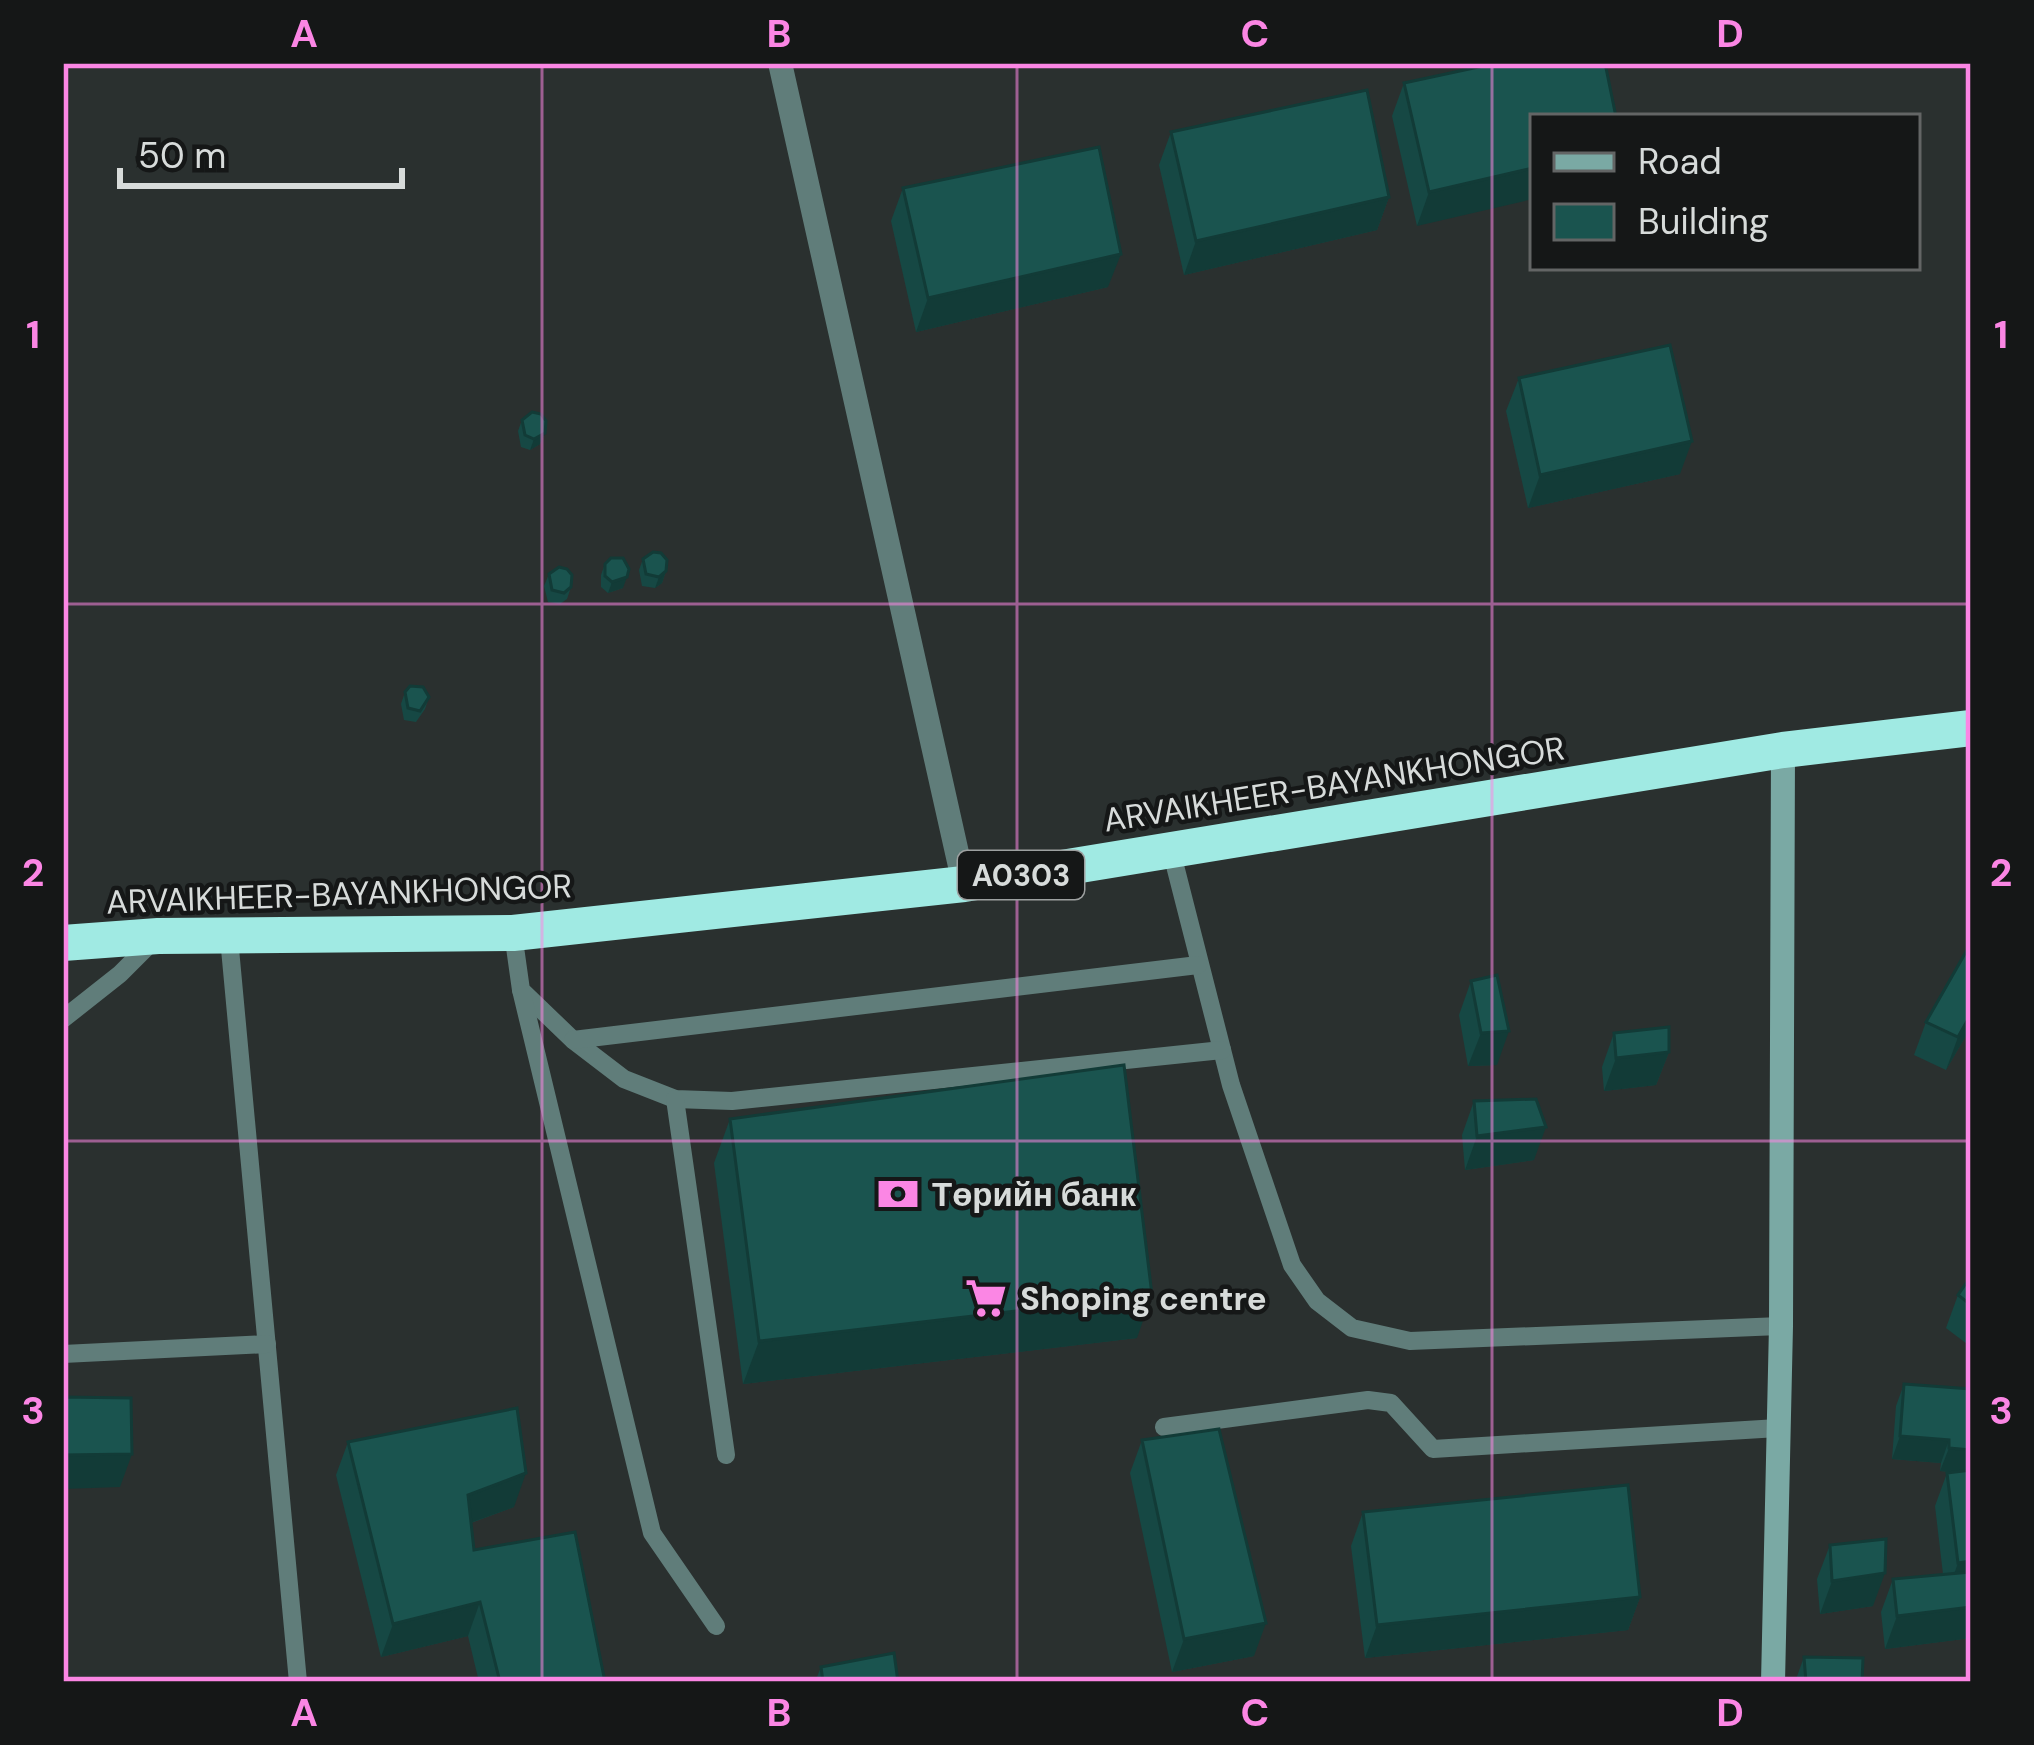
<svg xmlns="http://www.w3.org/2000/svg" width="2034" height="1745" font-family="'DM Sans',sans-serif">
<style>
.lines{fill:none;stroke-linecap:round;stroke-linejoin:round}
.lane{stroke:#607d7a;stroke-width:18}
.street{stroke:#607d7a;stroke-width:24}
.secondary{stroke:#7aa9a4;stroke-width:24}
.highway{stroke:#a0eae3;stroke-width:36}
.wall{fill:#164844}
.shaded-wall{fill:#123b37}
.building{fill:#1a544f;stroke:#123b37;stroke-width:3}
.grid{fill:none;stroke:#fb86e4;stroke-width:3;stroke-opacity:0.55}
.labels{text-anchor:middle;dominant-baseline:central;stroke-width:9;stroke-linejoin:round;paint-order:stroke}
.shield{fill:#151717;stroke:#9da0a0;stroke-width:3}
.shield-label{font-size:30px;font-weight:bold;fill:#d7dbda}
.street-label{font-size:33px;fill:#d7dbda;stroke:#151717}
.poi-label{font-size:33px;font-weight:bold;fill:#d7dbda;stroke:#151717;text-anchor:start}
.neatline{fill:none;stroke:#fb86e4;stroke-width:4.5}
.grid-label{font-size:39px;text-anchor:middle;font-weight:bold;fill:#fb86e4}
</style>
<rect width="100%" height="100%" fill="#2a302f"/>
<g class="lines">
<g class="lane">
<path d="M1171,850L1231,1085L1292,1265L1317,1301L1352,1328L1410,1341L1781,1326"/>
<path d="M513,933L521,990L573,1040L624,1079L675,1099L732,1101L1222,1050"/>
<path d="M229,938L298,1682"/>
<path d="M521,990L652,1533L716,1626"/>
<path d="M63,1019L120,974L154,940"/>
<path d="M573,1040L1198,965"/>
<path d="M675,1099L726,1455"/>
<path d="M63,1354L267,1344"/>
<path d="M1164,1427L1368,1400L1391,1403L1433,1449L1778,1428"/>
</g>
<path class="street" d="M780,63L964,884"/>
<path class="secondary" d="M1773,1682L1781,1326L1783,750"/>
<path class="highway" d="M63,943L158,936L513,933L964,884L1783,750L1971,728"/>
</g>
<g class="wall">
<path d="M1497,63L1417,226L1392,116L1404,83Z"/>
<path d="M1171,132L1389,197L1377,230L1184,275L1159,165Z"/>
<path d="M903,188L1108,287L916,332L891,221Z"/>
<path d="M1519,378L1680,474L1528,508L1506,411Z"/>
<path d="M522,420L545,433L540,444L530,450L521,447L518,431Z"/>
<path d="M643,559L666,571L662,583L655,588L642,586L639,570Z"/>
<path d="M605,564L623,588L608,593L601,587V575Z"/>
<path d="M549,574L571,587L567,599L560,604L548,602L544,586Z"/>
<path d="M405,692L429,697L425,709L416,722L404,720L401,704Z"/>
<path d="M1971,943V1027L1946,1070L1914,1055L1926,1022Z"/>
<path d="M1471,981L1497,1065L1468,1066L1459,1015Z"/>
<path d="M1614,1033L1669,1052L1656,1085L1604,1091L1602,1067Z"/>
<path d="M1474,1101L1534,1160L1465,1170L1462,1135Z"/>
<path d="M730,1119L1137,1338L743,1384L714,1163Z"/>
<path d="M1971,1276V1347L1946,1328L1958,1295Z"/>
<path d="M1904,1384L1971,1389V1638L1885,1649L1881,1612L1893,1579L1943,1574L1935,1506L1947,1473L1952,1472L1940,1471L1941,1463L1892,1459L1896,1406Z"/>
<path d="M1142,1440L1254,1656L1172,1672L1130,1473Z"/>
<path d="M348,1442L514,1507L471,1523L474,1550L605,1682H479L468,1636L381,1657L336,1475Z"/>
<path d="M1363,1512L1640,1597L1628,1630L1365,1658L1351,1546Z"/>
<path d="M1830,1545L1873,1606L1820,1614L1817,1579Z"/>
<path d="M1804,1657L1862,1682H1795Z"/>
<path d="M821,1667L898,1682H815Z"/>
</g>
<g class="shaded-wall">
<path d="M1533,168V199L1417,226L1429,192Z"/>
<path d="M1389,197L1377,230L1184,275L1196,241Z"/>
<path d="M1121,254L1108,287L916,332L928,298Z"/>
<path d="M545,433L540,444L530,450L534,439Z"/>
<path d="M1692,441L1680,474L1528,508L1540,475Z"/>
<path d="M666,571L662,583L655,588L659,577Z"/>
<path d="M627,577L623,588L608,593L612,582Z"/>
<path d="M1971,1014V1027L1946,1070L1958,1037Z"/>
<path d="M1509,1031L1497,1065L1468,1066L1481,1033Z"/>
<path d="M1669,1052L1656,1085L1604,1091L1616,1058Z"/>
<path d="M1546,1127L1534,1160L1465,1170L1477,1136Z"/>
<path d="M1152,1295L1137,1338L743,1384L759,1341Z"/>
<path d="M1900,1436L1949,1440L1941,1463L1892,1459Z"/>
<path d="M1949,1448L1971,1450V1474L1940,1471Z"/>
<path d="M132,1454L120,1487L63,1489V1455Z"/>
<path d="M526,1473L514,1507L456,1528L468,1495Z"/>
<path d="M1971,1561V1592L1946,1597L1958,1563Z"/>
<path d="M1885,1573L1873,1606L1820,1614L1832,1581Z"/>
<path d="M1640,1597L1628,1630L1365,1658L1377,1625Z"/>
<path d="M480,1602L468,1636L381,1657L393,1624Z"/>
<path d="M1971,1607V1638L1885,1649L1897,1616Z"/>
<path d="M1266,1623L1254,1656L1172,1672L1184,1639Z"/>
</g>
<g class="building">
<path d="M1497,63H1605L1616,117H1533V168L1429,192L1404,83Z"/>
<path d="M1367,90L1389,197L1196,241L1171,132Z"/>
<path d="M1099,147L1121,254L928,298L903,188Z"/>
<path d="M1670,345L1692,441L1540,475L1519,378Z"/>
<path d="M532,412L541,414L546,421L545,433L534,439L525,435L522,420Z"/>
<path d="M653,552L661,553L667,560L666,571L659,577L646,574L643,559Z"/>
<path d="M611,558H623L629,569L627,577L612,582L605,576V564Z"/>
<path d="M559,567L567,569L572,575L571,587L564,593L552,590L549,574Z"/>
<path d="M410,686L423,687L429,697L420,711L408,708L405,692Z"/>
<path d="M1971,943V1014L1958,1037L1926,1022Z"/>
<path d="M1497,975L1509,1031L1481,1033L1471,981Z"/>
<path d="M1669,1027V1052L1616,1058L1614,1033Z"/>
<path d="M1124,1065L1152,1295L759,1341L730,1119Z"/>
<path d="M1536,1099L1546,1127L1477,1136L1474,1101Z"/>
<path d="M1971,1276V1305L1958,1295Z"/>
<path d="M1904,1384L1971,1389V1450L1949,1448V1440L1900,1436Z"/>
<path d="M63,1397L131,1398L132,1454L63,1455Z"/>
<path d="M517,1408L526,1473L468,1495L474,1550L575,1532L605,1682H500L480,1602L393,1624L348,1442Z"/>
<path d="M1219,1429L1266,1623L1184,1639L1142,1440Z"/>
<path d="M1971,1470V1561L1958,1563L1947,1473Z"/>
<path d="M1628,1485L1640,1597L1377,1625L1363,1512Z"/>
<path d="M1886,1539L1885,1573L1832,1581L1830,1545Z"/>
<path d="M1971,1572V1607L1897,1616L1893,1579Z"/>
<path d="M894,1653L898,1682H823L821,1667Z"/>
<path d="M1804,1657L1863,1658L1862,1682H1806Z"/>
</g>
<path class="grid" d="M542,63V1682M1017,63V1682M1492,63V1682M63,604H1971M63,1141H1971"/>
<defs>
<g id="bank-bare" transform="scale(3.24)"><path d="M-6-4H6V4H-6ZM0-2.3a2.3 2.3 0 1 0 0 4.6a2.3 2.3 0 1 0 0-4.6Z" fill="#fb86e4" stroke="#151717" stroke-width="2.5" paint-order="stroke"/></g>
<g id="supermarket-bare" transform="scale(3.24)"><path d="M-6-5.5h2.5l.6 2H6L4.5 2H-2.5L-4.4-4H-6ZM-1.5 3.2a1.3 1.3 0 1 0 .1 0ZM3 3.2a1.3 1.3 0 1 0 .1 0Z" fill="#fb86e4" stroke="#151717" stroke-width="2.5" paint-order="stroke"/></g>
</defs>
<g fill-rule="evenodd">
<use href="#bank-bare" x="898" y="1194"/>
<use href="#supermarket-bare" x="986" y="1298"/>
</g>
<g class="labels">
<rect class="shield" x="958" y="851" width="126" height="48" rx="9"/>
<g class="shield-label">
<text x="1021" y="875">A0303</text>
</g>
<g class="street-label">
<text transform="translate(1334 784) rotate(-9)">ARVAIKHEER-BAYANKHONGOR</text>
<text transform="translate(339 894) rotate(-2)">ARVAIKHEER-BAYANKHONGOR</text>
</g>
<g class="poi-label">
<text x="932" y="1194">Төрийн банк</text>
<text x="1020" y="1298">Shoping centre</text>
</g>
</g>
<rect width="2034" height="1745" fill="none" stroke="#151717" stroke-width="132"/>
<rect x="1530" y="114" width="390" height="156" fill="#151717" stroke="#636565" stroke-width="3"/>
<rect x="1554" y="153" width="60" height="18" fill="#7aa9a4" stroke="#636565" stroke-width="3"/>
<text x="1638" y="174" font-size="36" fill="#d7dbda">Road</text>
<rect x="1554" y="204" width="60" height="36" fill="#1a544f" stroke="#636565" stroke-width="3"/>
<text x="1638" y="234" font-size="36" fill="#d7dbda">Building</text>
<path d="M120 168v18h282v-18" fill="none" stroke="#d7dbda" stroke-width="6"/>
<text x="138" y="168" font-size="36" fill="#d7dbda" stroke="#151717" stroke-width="9" paint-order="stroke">50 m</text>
<rect x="66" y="66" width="1902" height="1613" class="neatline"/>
<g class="grid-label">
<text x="304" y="47">A</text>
<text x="779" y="47">B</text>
<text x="1255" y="47">C</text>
<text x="1730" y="47">D</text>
<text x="33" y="348">1</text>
<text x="2001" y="348">1</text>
<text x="33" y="886">2</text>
<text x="2001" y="886">2</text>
<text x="33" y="1424">3</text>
<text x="2001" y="1424">3</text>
<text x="304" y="1726">A</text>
<text x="779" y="1726">B</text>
<text x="1255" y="1726">C</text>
<text x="1730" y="1726">D</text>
</g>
</svg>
